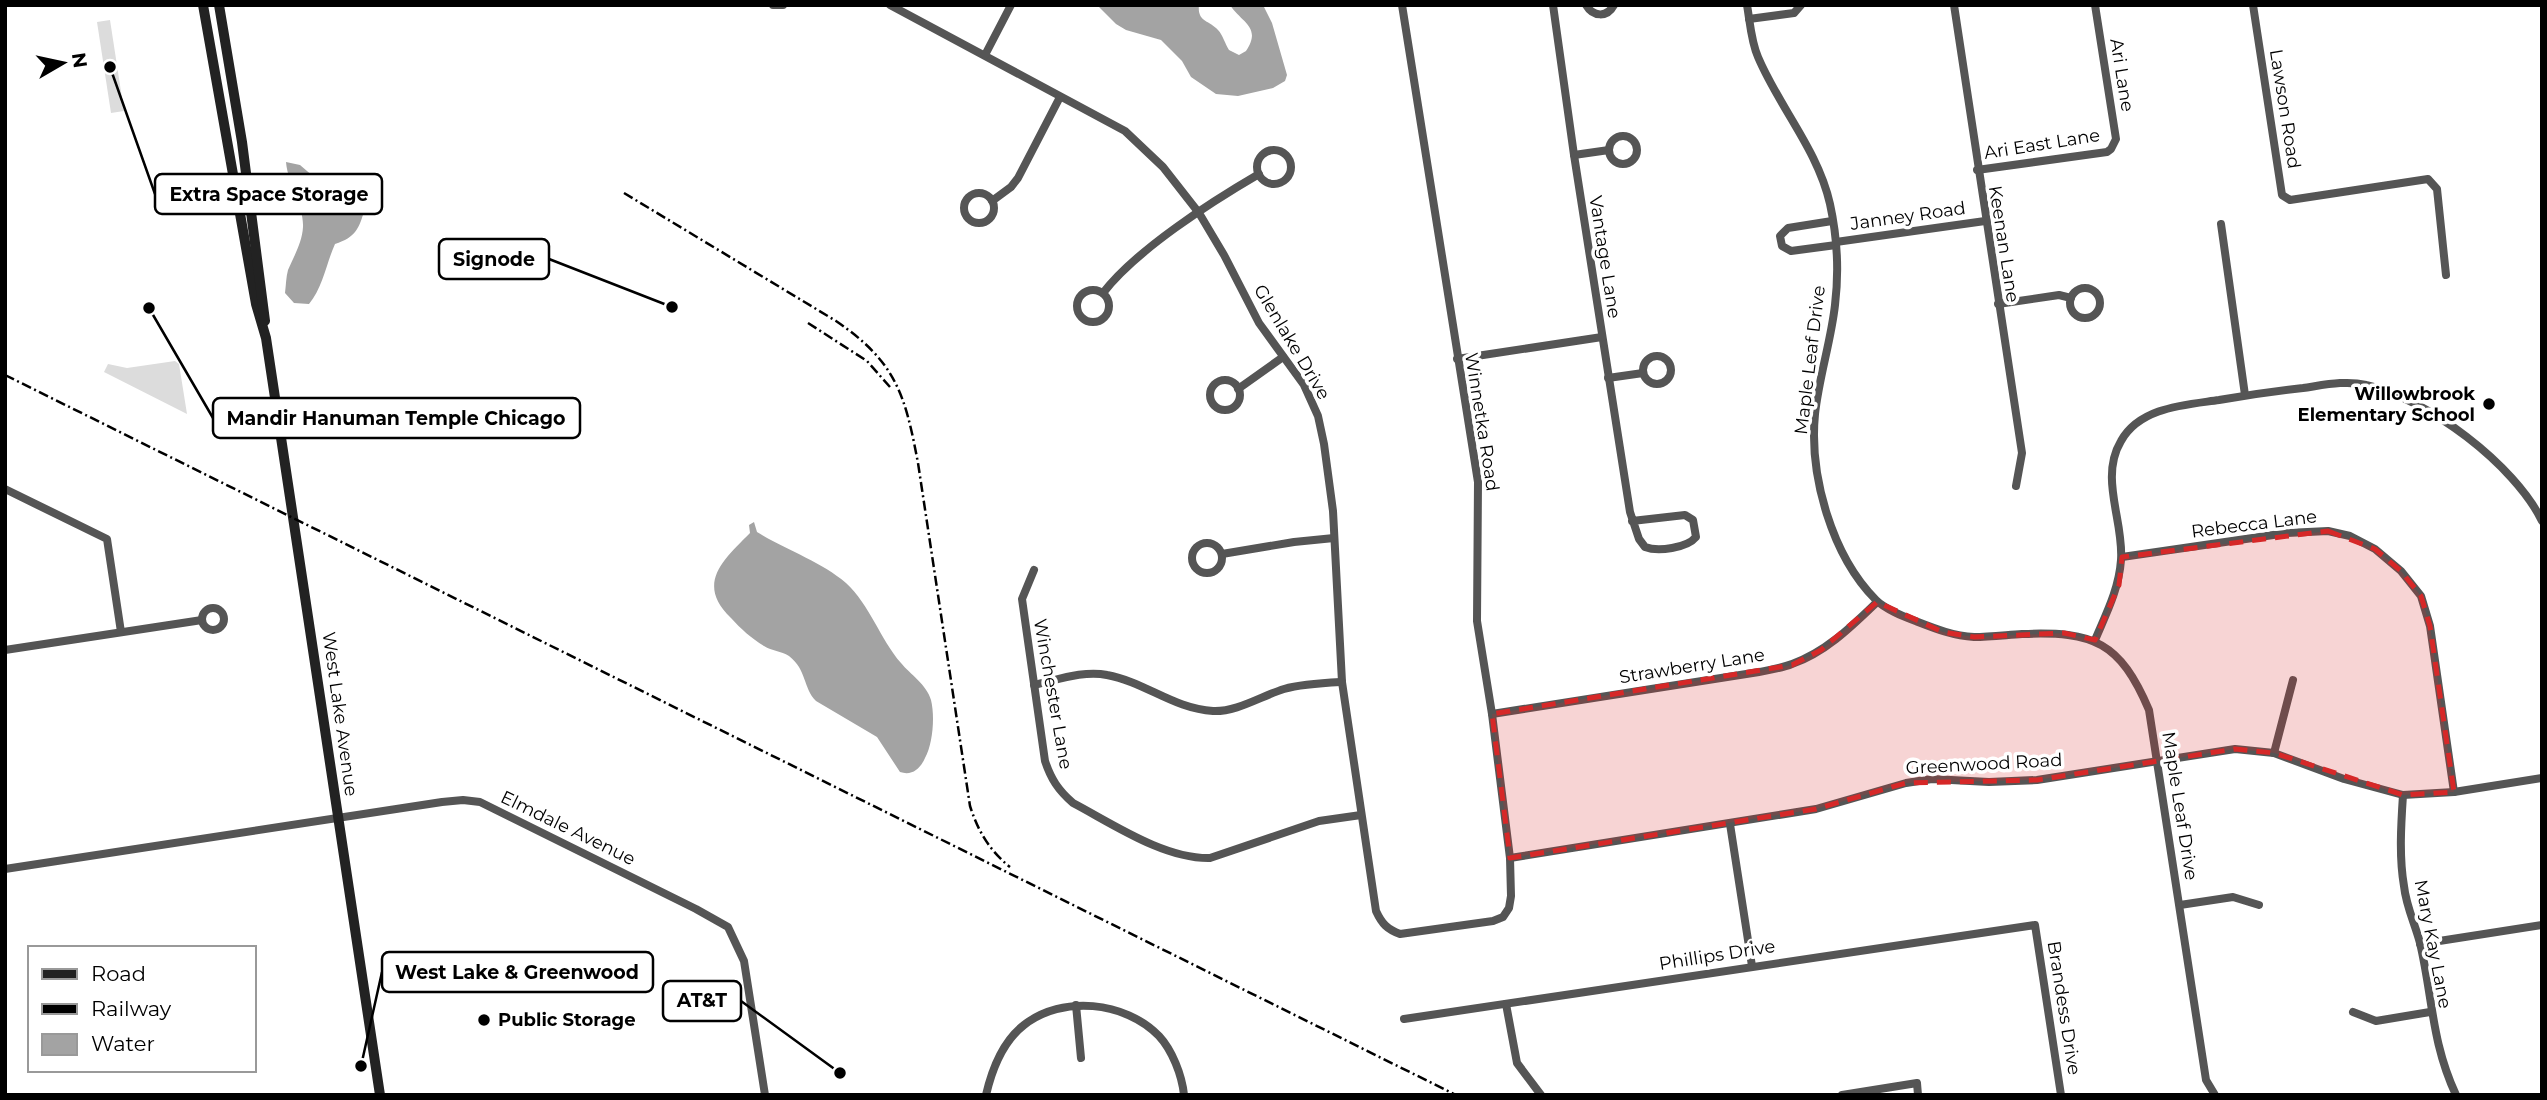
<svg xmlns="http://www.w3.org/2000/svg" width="2547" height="1100" font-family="Montserrat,sans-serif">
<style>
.green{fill:#dcdcdc}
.water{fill:#a3a3a3}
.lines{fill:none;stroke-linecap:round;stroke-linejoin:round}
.street{stroke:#555;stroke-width:8}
.secondary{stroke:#222;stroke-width:10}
.rail{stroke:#000;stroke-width:2.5;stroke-dasharray:10 3.5 2 3.5;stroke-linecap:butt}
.marked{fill:#d62828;fill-opacity:0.2;stroke:#d62828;stroke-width:5;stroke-dasharray:14 9;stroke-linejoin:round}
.poi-dot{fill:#000;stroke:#fff;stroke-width:2.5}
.labels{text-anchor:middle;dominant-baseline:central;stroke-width:7;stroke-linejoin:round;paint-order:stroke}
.street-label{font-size:18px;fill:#000;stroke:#fff}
.poi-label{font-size:18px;font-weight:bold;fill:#000;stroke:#fff;text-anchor:end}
.leader{fill:none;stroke:#000;stroke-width:2.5}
.callout-dot{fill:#000;stroke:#fff;stroke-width:2.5}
.callout{fill:#fff;stroke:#000;stroke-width:2.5}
.callout-label{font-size:19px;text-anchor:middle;font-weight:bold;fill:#000}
</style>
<rect width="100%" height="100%" fill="#fff"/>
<g class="green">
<path d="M110,20L124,111L111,113L97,22Z"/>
<path d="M175,361L179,364L187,414L104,372L108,364L127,368Z"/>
</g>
<g class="water">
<path d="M1097,5H1199C1197,22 1209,20 1218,30C1223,35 1225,44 1229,50L1239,55L1246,51C1262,27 1242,23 1230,5H1263L1272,23L1287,75L1285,81L1273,88L1238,96L1216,94L1191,77L1182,61L1161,40L1126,30L1116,24Z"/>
<path d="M286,162L300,165L314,177L338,184L361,198L365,208C359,229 356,237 335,244C326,264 323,287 309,304L294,303L285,293C286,285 286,277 288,270C294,256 302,243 303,227C304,206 288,185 286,162Z"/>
<path d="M754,522L757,532C784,549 822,562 846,583C870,605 880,639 901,663C910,674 927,685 931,700C935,716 933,744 925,758C920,769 912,776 900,772L877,737L816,701C803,688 807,670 789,656C781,651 772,651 764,646C751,638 741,629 731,618C696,584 722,561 750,533L749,525Z"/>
</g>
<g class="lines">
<g class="street">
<path d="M773,5H783"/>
<path d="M890,5L1125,131L1163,167L1199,213L1224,255L1259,323L1304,385L1318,416L1324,444L1333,511L1342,682L1376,911C1382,924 1387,929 1400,934L1493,921L1503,917L1509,908L1511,896L1510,858L1492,714L1477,621L1478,482L1402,5"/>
<path d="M1553,5L1574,155L1630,512L1639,539L1645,547C1658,552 1687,548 1696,537L1693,520L1685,515L1632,521"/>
<path d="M1586,5C1593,17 1607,18 1614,5"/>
<path d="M1747,5C1750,22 1751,41 1758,57C1779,107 1818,150 1830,204C1837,236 1839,272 1835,305C1831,341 1819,377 1815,414C1809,476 1832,556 1876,600C1886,610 1905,617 1918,622C1936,629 1954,636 1974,637C1990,637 2006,635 2022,634C2094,631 2120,642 2149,710L2206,1080L2215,1095"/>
<path d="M1954,5L2022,453L2016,486"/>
<path d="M2253,5L2282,195L2290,200L2428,179L2437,189L2446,275"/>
<path d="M1749,19L1794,13L1801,5"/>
<path d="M985,55L1011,5"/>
<circle cx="1623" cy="150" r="14"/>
<circle cx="1274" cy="167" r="17"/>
<path d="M1574,155L1609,150"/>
<path d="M1977,170L2107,152L2111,149L2116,139L2095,5"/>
<circle cx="979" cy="208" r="15"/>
<path d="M992,201L1011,187L1018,178L1060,97"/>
<path d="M1832,221L1788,228L1780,236L1782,246L1791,251L1836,245"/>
<path d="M2221,224L2245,395"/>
<path d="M1836,242L1985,221"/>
<circle cx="2085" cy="303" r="15"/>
<circle cx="1093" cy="306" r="16"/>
<path d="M1103,293C1136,250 1211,202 1259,174"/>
<path d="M1998,304L2059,295L2071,298"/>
<circle cx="1657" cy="370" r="14"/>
<path d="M1457,359L1602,337"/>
<path d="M1608,378L1643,373"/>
<circle cx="1225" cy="395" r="15"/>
<path d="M1238,389L1283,357"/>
<path d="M5,489L107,539L121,632"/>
<circle cx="1207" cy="558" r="15"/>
<path d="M1222,554L1294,542L1334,538"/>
<path d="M2122,557L2287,533L2328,531L2350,536L2375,549L2401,571L2421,596L2430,626L2454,792"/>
<path d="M1034,570L1022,599L1045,761C1051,779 1058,790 1073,803C1113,824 1164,859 1210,858L1319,821L1361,815"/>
<circle cx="213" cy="619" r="11"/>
<path d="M2095,640C2106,614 2119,589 2121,560C2124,521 2099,478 2121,441C2140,407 2185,405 2219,400C2247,395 2275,391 2303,388C2324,385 2346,380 2366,385C2427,398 2515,465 2542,521"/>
<path d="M5,650L202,620"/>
<path d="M1034,685C1057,680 1084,670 1107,675C1145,682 1174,709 1213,711C1237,712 1261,696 1284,689C1302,684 1323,683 1342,682"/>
<path d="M1492,714L1759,672C1770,670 1782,668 1792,664C1826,652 1852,626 1877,602"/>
<path d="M2274,753L2293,680"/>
<path d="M2403,795C2401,825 2399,857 2404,886C2406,906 2415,924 2420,943C2433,998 2431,1041 2456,1095"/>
<path d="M1730,824L1752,966"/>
<path d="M1510,858L1816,809L1906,783L1932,779L1989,782L2037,780L2235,749L2274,753L2344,779L2403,795L2454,792L2542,778"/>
<path d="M5,869L442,802L463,800L480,802L696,909L728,927L744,961L765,1095"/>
<path d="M2180,905L2233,897L2259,905"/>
<path d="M2420,944L2542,925"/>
<path d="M1506,1004L1517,1063L1541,1095"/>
<path d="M1076,1005L1081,1058"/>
<path d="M2353,1012L2376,1021L2430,1012"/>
<path d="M1404,1019L2035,925L2061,1095"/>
<path d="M986,1095C992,1069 1002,1042 1024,1025C1062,995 1125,1001 1159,1036C1172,1050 1182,1075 1184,1095"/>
<path d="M1842,1095L1917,1083L1918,1095"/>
</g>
<g class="secondary">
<path d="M203,5L256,304L266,338L380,1095"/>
<path d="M219,5L242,142L265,321"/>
</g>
<g class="rail">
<path d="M624,193L836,321C896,362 905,394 918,463L970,806C978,831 989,850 1010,867"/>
<path d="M808,323L867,361L890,387"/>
<path d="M5,375L1456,1095"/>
</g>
</g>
<path class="marked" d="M2328,531L2375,549L2401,571L2421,596L2430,626L2454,792L2403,795L2274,753L2235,749L2037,780L1906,783L1816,809L1510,858L1492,714L1792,665L1821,650L1877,602L1943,632L1974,637L2064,633L2095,640L2119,585L2122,557Z"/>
<g class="poi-dot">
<circle cx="2489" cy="404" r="7"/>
<circle cx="484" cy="1020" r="7"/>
</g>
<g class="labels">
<g class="street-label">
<text transform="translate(2122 75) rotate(81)">Ari Lane</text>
<text transform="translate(2285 109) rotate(81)">Lawson Road</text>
<text transform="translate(2042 144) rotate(-9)">Ari East Lane</text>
<text transform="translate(1908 216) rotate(-8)">Janney Road</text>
<text transform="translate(2004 244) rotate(81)">Keenan Lane</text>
<text transform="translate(1605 257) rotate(81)">Vantage Lane</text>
<text transform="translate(1292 342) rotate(59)">Glenlake Drive</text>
<text transform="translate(1810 360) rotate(-83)">Maple Leaf Drive</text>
<text transform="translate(1482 422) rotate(81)">Winnetka Road</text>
<text transform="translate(2254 524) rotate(-7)">Rebecca Lane</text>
<text transform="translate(1692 666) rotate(-9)">Strawberry Lane</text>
<text transform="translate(1053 694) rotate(80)">Winchester Lane</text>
<text transform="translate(340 714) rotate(82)">West Lake Avenue</text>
<text transform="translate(1984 764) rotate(-3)">Greenwood Road</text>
<text transform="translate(2180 806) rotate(81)">Maple Leaf Drive</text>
<text transform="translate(568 828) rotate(26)">Elmdale Avenue</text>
<text transform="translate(2433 944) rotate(79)">Mary Kay Lane</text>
<text transform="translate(1717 955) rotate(-9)">Phillips Drive</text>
<text transform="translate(2064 1008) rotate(81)">Brandess Drive</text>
</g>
<g class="poi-label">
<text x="2475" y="394">Willowbrook<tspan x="2475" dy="21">Elementary School</tspan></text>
<text x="498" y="1020" text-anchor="start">Public Storage</text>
</g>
</g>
<path class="leader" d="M110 67L155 194M672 307L549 259M149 308L213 418M361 1066L382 972M840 1073L741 1001"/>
<g class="callout-dot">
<circle cx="110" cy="67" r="7"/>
<circle cx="672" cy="307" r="7"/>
<circle cx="149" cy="308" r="7"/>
<circle cx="361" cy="1066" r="7"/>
<circle cx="840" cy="1073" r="7"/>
</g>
<g class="callout">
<rect x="155" y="174" width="227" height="40" rx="7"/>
<rect x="439" y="239" width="110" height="40" rx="7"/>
<rect x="213" y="398" width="367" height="40" rx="7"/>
<rect x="382" y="952" width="271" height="40" rx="7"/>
<rect x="663" y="981" width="78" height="40" rx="7"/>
</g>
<g class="callout-label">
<text x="269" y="201">Extra Space Storage</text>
<text x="494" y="266">Signode</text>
<text x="396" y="425">Mandir Hanuman Temple Chicago</text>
<text x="517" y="979">West Lake &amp; Greenwood</text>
<text x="702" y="1007">AT&amp;T</text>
</g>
<rect width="2547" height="1100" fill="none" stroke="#000000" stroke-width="14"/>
<rect x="28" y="946" width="228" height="126" fill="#ffffff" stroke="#999999" stroke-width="2"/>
<rect x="42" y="969" width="35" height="10" fill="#222222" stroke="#999999" stroke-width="2"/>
<text x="91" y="981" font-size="21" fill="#000000">Road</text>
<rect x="42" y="1004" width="35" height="10" fill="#000000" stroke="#999999" stroke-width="2"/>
<text x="91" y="1016" font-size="21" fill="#000000">Railway</text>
<rect x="42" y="1034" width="35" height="21" fill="#a3a3a3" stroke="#999999" stroke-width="2"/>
<text x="91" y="1051" font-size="21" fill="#000000">Water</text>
<g transform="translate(63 63) rotate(81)" stroke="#ffffff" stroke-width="5" paint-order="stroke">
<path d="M0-5L12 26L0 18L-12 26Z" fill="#000000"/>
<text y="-10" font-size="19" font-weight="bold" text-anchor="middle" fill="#000000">N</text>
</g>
</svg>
